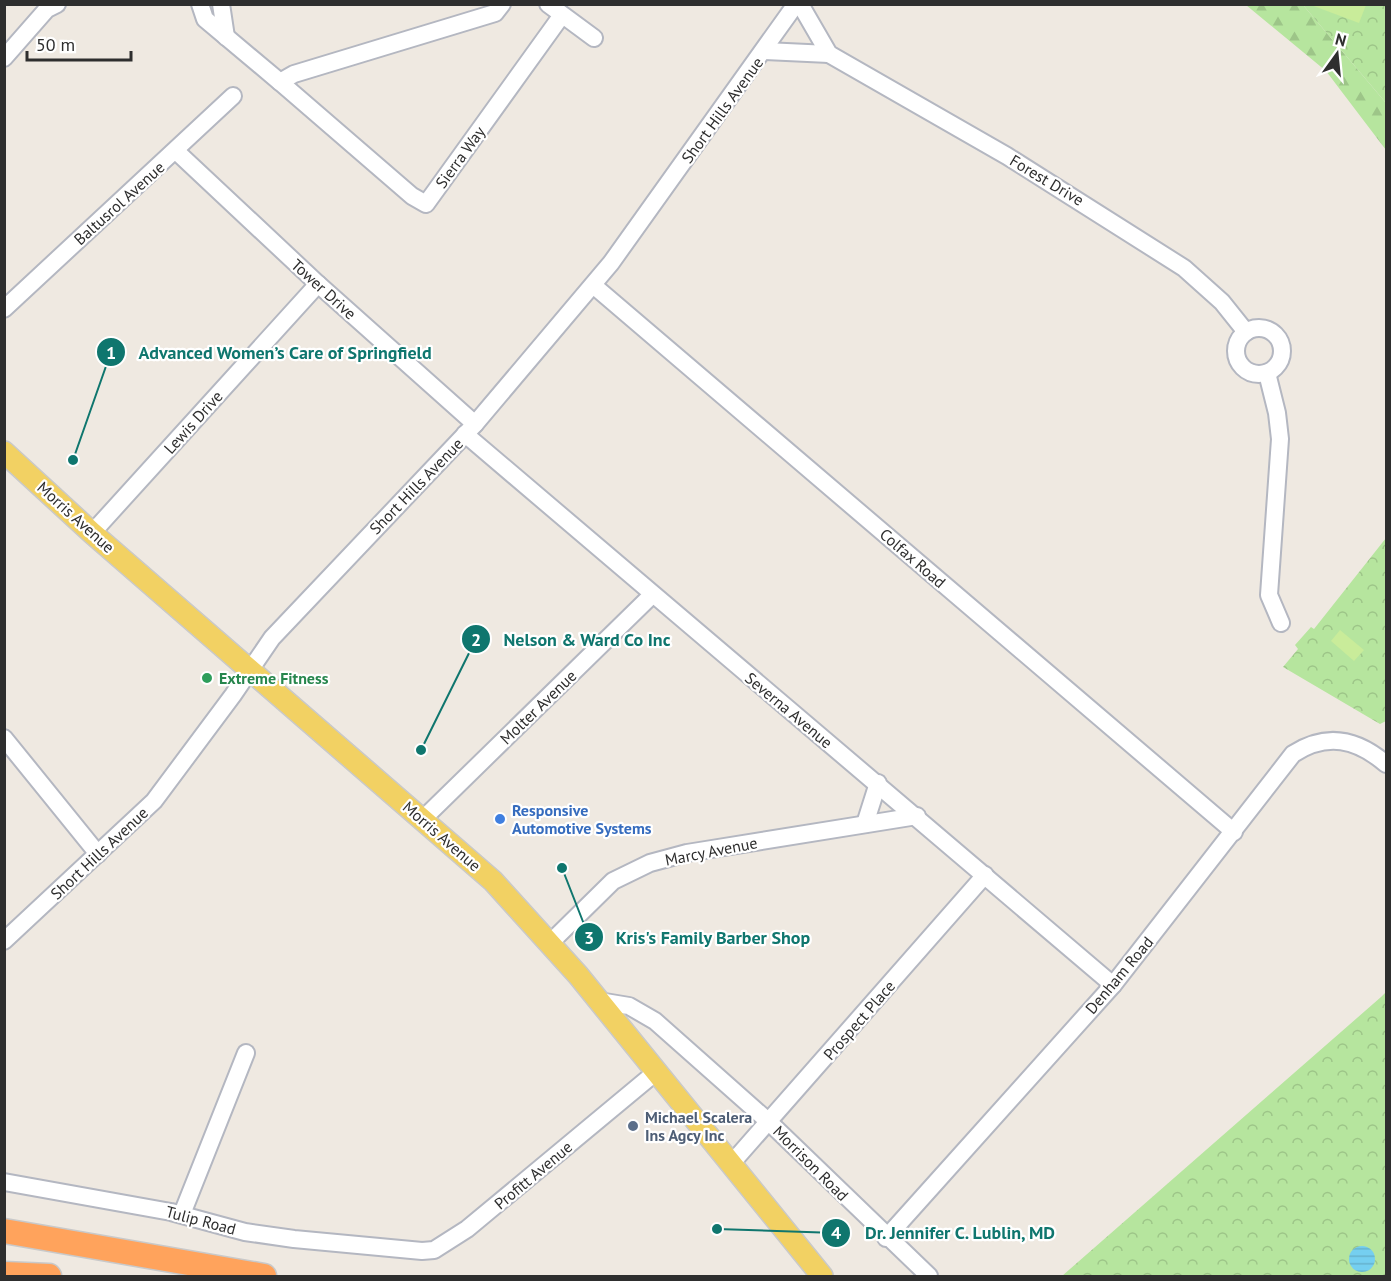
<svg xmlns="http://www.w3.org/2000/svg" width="1391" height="1281" font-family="'PT Sans',sans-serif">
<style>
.forest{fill:url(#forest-firs)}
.park{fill:url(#park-crowns)}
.pitch{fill:#c9ec9a}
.water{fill:url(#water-rules)}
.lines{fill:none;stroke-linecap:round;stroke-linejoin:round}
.minor-casing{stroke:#b4b7c1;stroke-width:20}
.major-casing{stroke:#c9c9c9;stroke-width:24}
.highway-casing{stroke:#c9c9c9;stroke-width:27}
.minor{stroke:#fff;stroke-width:16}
.major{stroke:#f2d163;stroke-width:21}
.highway{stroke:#ffa35c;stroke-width:24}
.leisure-dot{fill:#2e9e5b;stroke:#fff;stroke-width:2}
.shop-dot{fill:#3f7fe0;stroke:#fff;stroke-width:2}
.service-dot{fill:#5c6f8a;stroke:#fff;stroke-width:2}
.labels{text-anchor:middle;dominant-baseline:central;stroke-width:4.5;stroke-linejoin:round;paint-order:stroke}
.street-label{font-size:16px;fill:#2e2e2e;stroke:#fff}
.leisure-label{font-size:16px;font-weight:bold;fill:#27864d;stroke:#fff;text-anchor:start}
.shop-label{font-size:16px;font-weight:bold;fill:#366cbe;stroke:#fff;text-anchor:start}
.service-label{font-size:16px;font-weight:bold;fill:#4e5e75;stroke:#fff;text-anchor:start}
.leader{fill:none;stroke:#0f766e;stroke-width:2}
.callout-dot{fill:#0f766e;stroke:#fff;stroke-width:2}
.mark-label{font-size:18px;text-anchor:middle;font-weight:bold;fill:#fff}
.callout-label{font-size:18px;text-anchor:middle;font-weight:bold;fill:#0f766e;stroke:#fff;stroke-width:4.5;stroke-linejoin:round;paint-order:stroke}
</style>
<defs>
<pattern id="forest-firs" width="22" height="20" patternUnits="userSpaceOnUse" patternTransform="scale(1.5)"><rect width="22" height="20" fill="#b6e59e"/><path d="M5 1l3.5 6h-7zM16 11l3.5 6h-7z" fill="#9dc588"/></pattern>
<pattern id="park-crowns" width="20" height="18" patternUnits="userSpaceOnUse" patternTransform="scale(1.5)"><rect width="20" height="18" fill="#b6e59e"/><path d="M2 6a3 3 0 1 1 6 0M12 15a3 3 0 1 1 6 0" fill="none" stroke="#9dc588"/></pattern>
<pattern id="water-rules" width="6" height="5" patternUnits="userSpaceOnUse" patternTransform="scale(1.5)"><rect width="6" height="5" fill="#75cff0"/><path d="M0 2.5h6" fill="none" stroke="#66b2ce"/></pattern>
</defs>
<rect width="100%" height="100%" fill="#efe9e1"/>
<path class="forest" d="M1246,5H1303L1386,103V150L1326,71Z"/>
<g class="park">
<path d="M1303,5H1386V103Z"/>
<path d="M1386,538V721L1380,724L1283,667L1298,649L1295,645L1311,627L1314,629Z"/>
<path d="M1386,992V1276H1062L1381,997Z"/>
</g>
<g class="pitch">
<path d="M1311,5H1366L1359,23Z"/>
<path d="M1340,630L1364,650L1354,661L1331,641Z"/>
</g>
<circle class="water" cx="1362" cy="1259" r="13"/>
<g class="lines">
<g class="minor-casing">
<g id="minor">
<path d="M200,4L205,19L280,82L294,74L495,13L502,4"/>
<path d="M221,4L226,37"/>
<path d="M548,4L594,38"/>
<path d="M800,4L829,54L1007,156L1184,268L1222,302L1246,332"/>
<path d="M765,51L829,54"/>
<path d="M4,58L47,9L57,4"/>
<path d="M280,82L412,196L426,204L562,15"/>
<path d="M176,151L318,284L475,424"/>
<path d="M593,285L1234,832"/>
<path d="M4,309L233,96"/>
<circle cx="1259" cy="351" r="23"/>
<path d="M1267,373L1277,413L1280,439L1269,595L1281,623"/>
<path d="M465,434L1113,985"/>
<path d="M92,533L318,284"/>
<path d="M4,738L98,854"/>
<path d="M423,819L652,595"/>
<path d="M865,824L878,783"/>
<path d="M4,941L154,801L233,695L272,638L475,424L611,263L796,4"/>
<path d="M550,943L613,881L650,863L687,853L917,816"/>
<path d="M599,1001L629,1006L655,1021L769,1122L929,1276"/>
<path d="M731,1164L985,875"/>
<path d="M4,1182L171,1212L245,1232L294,1239L422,1251L434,1250L467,1229L656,1072"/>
<path d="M182,1214L246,1053"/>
<path d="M886,1238L1113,985L1293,754C1327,732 1357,739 1386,764"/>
</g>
</g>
<g class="major-casing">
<path id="major" d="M4,452L92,533L493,881L578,975L822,1276"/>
</g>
<g class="highway-casing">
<g id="highway">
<path d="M4,1231L264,1276"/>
<path d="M4,1274L49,1276"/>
</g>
</g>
<use href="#minor" class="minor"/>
<use href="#major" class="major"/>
<use href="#highway" class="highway"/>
</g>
<circle class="leisure-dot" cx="207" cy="678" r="6"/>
<circle class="shop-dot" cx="500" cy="819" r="6"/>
<circle class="service-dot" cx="633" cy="1126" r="6"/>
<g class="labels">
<g class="street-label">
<text transform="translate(722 110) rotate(-54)">Short Hills Avenue</text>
<text transform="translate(460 157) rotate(-54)">Sierra Way</text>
<text transform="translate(1047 180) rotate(31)">Forest Drive</text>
<text transform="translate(119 203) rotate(-42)">Baltusrol Avenue</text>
<text transform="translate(324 289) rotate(42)">Tower Drive</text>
<text transform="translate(193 422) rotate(-48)">Lewis Drive</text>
<text transform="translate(416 486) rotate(-46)">Short Hills Avenue</text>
<text transform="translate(76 517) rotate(42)">Morris Avenue</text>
<text transform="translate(913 558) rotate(41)">Colfax Road</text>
<text transform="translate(538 707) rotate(-44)">Molter Avenue</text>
<text transform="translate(789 710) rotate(40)">Severna Avenue</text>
<text transform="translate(442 836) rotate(41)">Morris Avenue</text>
<text transform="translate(711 851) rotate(-11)">Marcy Avenue</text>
<text transform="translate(99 853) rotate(-43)">Short Hills Avenue</text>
<text transform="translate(1119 975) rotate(-50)">Denham Road</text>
<text transform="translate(859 1020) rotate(-49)">Prospect Place</text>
<text transform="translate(811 1163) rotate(45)">Morrison Road</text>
<text transform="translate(533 1175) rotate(-40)">Profitt Avenue</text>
<text transform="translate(201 1220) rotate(15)">Tulip Road</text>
</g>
<g class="leisure-label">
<text x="219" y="678">Extreme Fitness</text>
</g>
<g class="shop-label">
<text x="512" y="810">Responsive<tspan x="512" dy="18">Automotive Systems</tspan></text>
</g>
<g class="service-label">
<text x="645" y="1117">Michael Scalera<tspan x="645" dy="18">Ins Agcy Inc</tspan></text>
</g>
</g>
<path class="leader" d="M73 460L111 352M421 750L476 639M562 868L589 937M717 1229L836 1233"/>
<g class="callout-dot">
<circle cx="73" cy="460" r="6"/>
<circle cx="421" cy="750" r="6"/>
<circle cx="562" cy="868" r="6"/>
<circle cx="717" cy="1229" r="6"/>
<circle cx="111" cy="352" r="15"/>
<circle cx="476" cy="639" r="15"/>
<circle cx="589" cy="937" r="15"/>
<circle cx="836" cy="1233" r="15"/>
</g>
<g class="mark-label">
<text x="111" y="359">1</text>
<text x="476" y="646">2</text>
<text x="589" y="944">3</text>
<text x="836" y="1239">4</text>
</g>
<g class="callout-label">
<text x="285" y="359">Advanced Women’s Care of Springfield</text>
<text x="587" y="646">Nelson &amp; Ward Co Inc</text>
<text x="713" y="944">Kris's Family Barber Shop</text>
<text x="960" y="1239">Dr. Jennifer C. Lublin, MD</text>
</g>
<rect width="1391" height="1281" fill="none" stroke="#2e2e2e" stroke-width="12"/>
<g transform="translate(1337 54) rotate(15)" stroke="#ffffff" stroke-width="4.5" paint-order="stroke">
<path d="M0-4.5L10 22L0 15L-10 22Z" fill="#2e2e2e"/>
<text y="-9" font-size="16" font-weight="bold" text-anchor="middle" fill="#2e2e2e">N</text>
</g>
<path d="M27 51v9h104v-9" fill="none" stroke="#2e2e2e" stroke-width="3"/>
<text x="36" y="51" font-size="18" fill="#2e2e2e" stroke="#ffffff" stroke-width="4.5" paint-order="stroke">50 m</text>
</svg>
